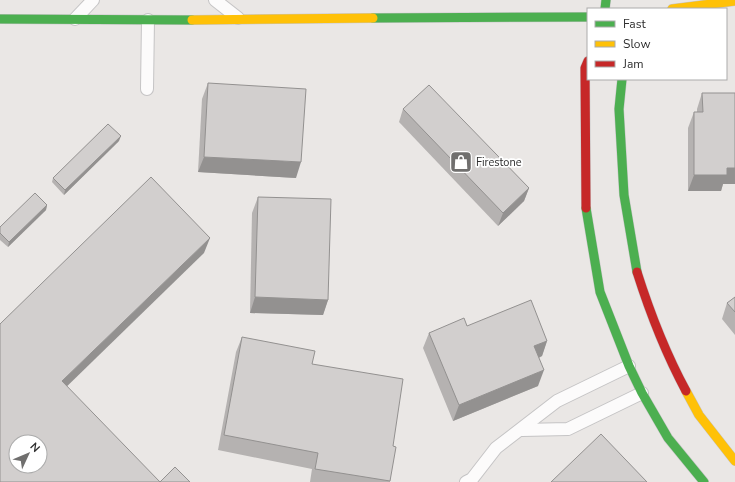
<svg xmlns="http://www.w3.org/2000/svg" width="735" height="482" font-family="'Nunito Sans',sans-serif">
<style>
.lines{fill:none;stroke-linecap:round;stroke-linejoin:round}
.lane-casing{stroke:#c5c4c5;stroke-width:14}
.fast-casing{stroke:#c5c4c5;stroke-width:10}
.slow-casing{stroke:#c5c4c5;stroke-width:10}
.jam-casing{stroke:#c5c4c5;stroke-width:10}
.lane{stroke:#fcfbfb;stroke-width:12}
.fast{stroke:#4caf50;stroke-width:9}
.slow{stroke:#ffc107;stroke-width:9}
.jam{stroke:#c62828;stroke-width:9}
.wall{fill:#b5b2b1}
.shaded-wall{fill:#939190}
.building{fill:#d2cfce;stroke:#939190;fill-rule:evenodd}
.labels{text-anchor:middle;dominant-baseline:central;stroke-width:3.5;stroke-linejoin:round;paint-order:stroke}
.poi-label{font-size:11px;fill:#2e2e2e;stroke:#fff;text-anchor:start}
</style>
<rect width="100%" height="100%" fill="#eae7e5"/>
<g class="lines">
<g class="lane-casing">
<g id="lane">
<path d="M215,0L238,18"/>
<path d="M75,19L93,0"/>
<path d="M147,89L148,20"/>
<path d="M522,430L568,429L642,393"/>
<path d="M466,482L472,479L496,448L557,401L629,366"/>
</g>
</g>
<g class="fast-casing">
<g id="fast">
<path d="M605,9L606,0"/>
<path d="M373,18L588,17"/>
<path d="M0,19L192,20"/>
<path d="M622,79L619,109L624,195L637,272"/>
<path d="M586,208L600,292L629,366L642,393L668,438L704,482"/>
</g>
</g>
<g class="slow-casing">
<g id="slow">
<path d="M672,9L735,1"/>
<path d="M192,20L373,18"/>
<path d="M686,391L699,415L735,461"/>
</g>
</g>
<g class="jam-casing">
<g id="jam">
<path d="M586,208L585,68L588,61"/>
<path d="M637,272C650,313 665,352 686,391"/>
</g>
</g>
<use href="#lane" class="lane"/>
<use href="#fast" class="fast"/>
<use href="#slow" class="slow"/>
<use href="#jam" class="jam"/>
</g>
<g class="wall">
<path d="M208,83L296,178L198,172L202,99Z"/>
<path d="M702,93H735V184H723L721,191H688V128L694,112H697V109Z"/>
<path d="M403,109L529,188L524,201L498,226L399,122Z"/>
<path d="M119,141L64,195L52,182L53,178Z"/>
<path d="M258,197L328,300L323,315L250,313L252,213Z"/>
<path d="M47,205L46,210L8,247L0,240V227Z"/>
<path d="M735,297V335L722,319L727,303Z"/>
<path d="M467,326L547,341L542,356L539,358L538,386L453,421L423,348L429,333Z"/>
<path d="M242,337L393,446L390,482H310L312,469L218,450L236,352Z"/>
</g>
<g class="shaded-wall">
<path d="M121,136L119,141L64,195L65,190Z"/>
<path d="M204,157L301,162L296,178L198,172Z"/>
<path d="M727,168H735V184H723L721,191H688L694,175Z"/>
<path d="M529,188L524,201L498,226L503,213Z"/>
<path d="M47,205L46,210L8,247L9,242Z"/>
<path d="M210,238L204,253L57,396L62,381Z"/>
<path d="M255,297L328,300L323,315L250,313Z"/>
<path d="M547,341L542,356L528,362L534,346Z"/>
<path d="M544,370L538,386L453,421L459,405Z"/>
</g>
<g class="building">
<path d="M208,83L306,89L301,162L204,157Z"/>
<path d="M429,85L529,188L503,213L403,109Z"/>
<path d="M702,93H735V168H727V175H694V112H703Z"/>
<path d="M108,124L121,136L65,190L53,178Z"/>
<path d="M151,177L210,238L62,381L160,482L175,467L190,482H0V324ZM16,442H40V466H16Z"/>
<path d="M35,193L47,205L9,242L0,233V227Z"/>
<path d="M258,197L331,199L328,300L255,297Z"/>
<path d="M735,297V312L727,303Z"/>
<path d="M531,300L547,341L534,346L544,370L459,405L429,333L464,318L467,326Z"/>
<path d="M242,337L315,351L312,364L403,379L393,446L396,447L390,481L315,469L318,453L224,435Z"/>
<path d="M601,434L647,482H551Z"/>
</g>
<defs>
<g id="shop-square" transform="scale(1.15)"><rect x="-9" y="-9" width="18" height="18" rx="4" fill="#706f6e" stroke="#fff"/><path d="M-5-2.5h2.3a2.7 3.5 0 0 1 5.4 0H5L5.5 6h-11ZM-1.5-2.5h3a1.5 2.3 0 0 0-3 0Z" fill="#fff"/></g>
</defs>
<g fill-rule="evenodd">
<use href="#shop-square" x="461" y="162"/>
</g>
<g class="labels">
<g class="poi-label">
<text x="476" y="162">Firestone</text>
</g>
</g>
<rect x="587" y="8" width="140" height="72" fill="#ffffff" stroke="#ababab"/>
<rect x="595" y="21" width="20" height="6" fill="#4caf50" stroke="#ababab"/>
<text x="623" y="28" font-size="12" fill="#2e2e2e">Fast</text>
<rect x="595" y="41" width="20" height="6" fill="#ffc107" stroke="#ababab"/>
<text x="623" y="48" font-size="12" fill="#2e2e2e">Slow</text>
<rect x="595" y="61" width="20" height="6" fill="#c62828" stroke="#ababab"/>
<text x="623" y="68" font-size="12" fill="#2e2e2e">Jam</text>
<g transform="translate(28 454) rotate(46)"><circle r="19" fill="#ffffff" stroke="#ababab"/>
<path d="M0-3L7 15L0 10L-7 15Z" fill="#706f6e"/>
<text y="-6" font-size="11" font-weight="bold" text-anchor="middle" fill="#2e2e2e">N</text>
</g>
</svg>
